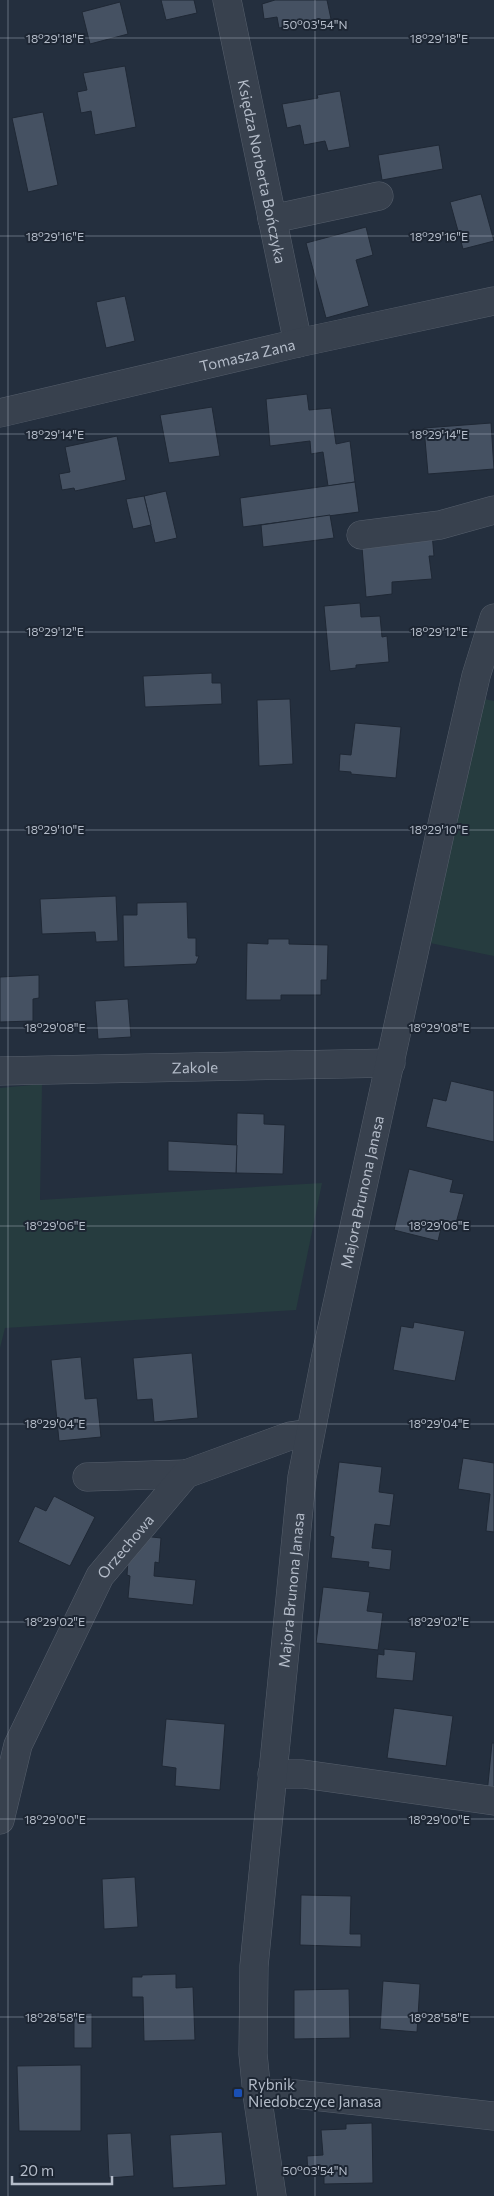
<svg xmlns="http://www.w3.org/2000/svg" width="494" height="2196" font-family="Commissioner,sans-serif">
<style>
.green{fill:#263c3f}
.building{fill:#455162;stroke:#1f2835}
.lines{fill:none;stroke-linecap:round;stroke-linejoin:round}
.minor-casing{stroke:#565f6c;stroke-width:29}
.minor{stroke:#38414e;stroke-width:28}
.ticks{fill:none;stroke:#b4bcc9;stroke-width:1;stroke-opacity:0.45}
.transit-dot{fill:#1a4fb4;stroke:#1d2633;stroke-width:2}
.labels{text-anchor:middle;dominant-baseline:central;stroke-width:4;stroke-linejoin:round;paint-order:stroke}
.street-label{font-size:15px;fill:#b4bcc9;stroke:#1d2633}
.poi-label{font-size:15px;fill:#b4bcc9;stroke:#1d2633;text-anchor:start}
.ticks-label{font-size:12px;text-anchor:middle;fill:#b4bcc9;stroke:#1d2633;stroke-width:4;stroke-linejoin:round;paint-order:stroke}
</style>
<rect width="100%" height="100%" fill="#242f3e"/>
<g class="green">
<path d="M484,699L494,701V956L425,942Z"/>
<path d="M42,1084L40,1200L322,1183L296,1310L5,1328L0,1348V1088Z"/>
</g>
<g class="building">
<path d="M161,0H194L197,13L166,20Z"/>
<path d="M275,0H327L331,19L279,28L277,17L264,19L262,4Z"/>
<path d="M120,2L128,34L90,44L82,12Z"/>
<path d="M125,66L136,127L95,135L91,111L81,113L77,92L87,90L83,73Z"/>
<path d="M340,91L350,147L328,151L325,141L304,145L300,125L287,128L282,104L318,98L317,95Z"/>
<path d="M43,112L58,185L28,192L12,118Z"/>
<path d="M439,145L443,169L382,180L378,155Z"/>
<path d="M481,194L494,241L463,249L450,202Z"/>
<path d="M366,227L373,255L356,260L369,306L326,318L306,243Z"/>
<path d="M125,296L135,341L106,348L96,302Z"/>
<path d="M307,394L309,410L331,408L336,444L350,441L355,482L328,486L323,452L311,454L310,441L270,446L266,399Z"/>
<path d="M212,407L220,456L169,463L160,415Z"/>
<path d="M491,423L494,469L428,474L424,428Z"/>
<path d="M117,436L126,480L75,491L74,488L62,490L59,474L70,472L65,447Z"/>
<path d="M355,482L359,512L243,527L240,498Z"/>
<path d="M166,491L177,538L155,543L144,496Z"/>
<path d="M144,496L151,525L133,529L126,499Z"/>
<path d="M330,515L334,538L263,547L261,525Z"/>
<path d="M432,533L434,556H429L432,579L392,582V594L366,597L362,547Z"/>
<path d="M360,603L361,617L380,616L382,637L387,636L389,662L356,665V668L330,671L324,606Z"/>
<path d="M212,673V683H221L222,704L145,707L143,676Z"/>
<path d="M290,699L293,764L259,766L257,700Z"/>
<path d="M355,723L401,727L396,778L351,774V772L339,771L340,754L351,755Z"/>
<path d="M116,896L118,941L96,942L95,932L42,934L40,899Z"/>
<path d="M187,902L188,938H196V956H199L196,964L124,967L123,915H137V903Z"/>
<path d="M268,939H289V944L328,945L327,980H321V995H281V1000H246L247,943L268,944Z"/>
<path d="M39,975V998L33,999V1021L0,1022V977Z"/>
<path d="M128,999L131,1037L98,1039L95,1001Z"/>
<path d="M451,1081L494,1091V1142L426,1127L433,1098L446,1101Z"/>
<path d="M237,1113L264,1114V1124L285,1125L283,1174L236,1173Z"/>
<path d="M168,1141L237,1145L236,1173L168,1171Z"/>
<path d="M409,1169L453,1180L450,1192L464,1194L456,1223L443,1220L438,1241L394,1230Z"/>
<path d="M414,1322L465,1331L455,1381L393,1370L401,1326L413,1328Z"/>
<path d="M192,1353L198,1418L154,1422L152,1399L137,1400L133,1358Z"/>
<path d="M81,1357L85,1399L97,1398L101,1437L59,1441L51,1360Z"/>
<path d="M463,1458L494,1463V1532L486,1531L490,1494L458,1489Z"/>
<path d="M339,1462L382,1467L379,1492L394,1494L390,1526L375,1524L372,1548L392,1550L390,1570L368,1567L369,1562L331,1558L334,1537L330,1536Z"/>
<path d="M54,1496L95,1517L70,1566L18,1542L35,1506L46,1511Z"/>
<path d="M143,1536L161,1538L159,1563L155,1562L154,1576L196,1580L193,1605L128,1598L130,1576L127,1575L128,1560Z"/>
<path d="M323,1587L370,1592L367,1611L383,1613L378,1650L316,1643Z"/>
<path d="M384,1649L416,1652L413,1681L376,1678L378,1654L384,1655Z"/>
<path d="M394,1708L453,1716L446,1766L387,1758Z"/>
<path d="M166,1719L225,1724L220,1790L175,1786L176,1768L162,1766Z"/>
<path d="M492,1743H494V1795L487,1794Z"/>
<path d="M135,1877L138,1927L104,1929L102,1879Z"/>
<path d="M301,1895L351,1896L350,1934H361V1947L300,1945Z"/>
<path d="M176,1974V1988L193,1987L195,2040L144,2041L143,1997H132V1977H142V1975Z"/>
<path d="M383,1981L420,1984L417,2032L380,2029Z"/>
<path d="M349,1989L350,2038L294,2039V1990Z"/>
<path d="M92,2013V2048H74V2014Z"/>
<path d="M81,2065V2131H19L17,2066Z"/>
<path d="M372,2123L373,2183L324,2184V2175L308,2176L307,2156L323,2155L321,2130L346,2129V2124Z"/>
<path d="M222,2132L226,2185L173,2188L170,2135Z"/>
<path d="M131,2133L134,2176L109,2178L107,2134Z"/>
</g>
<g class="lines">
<g class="minor-casing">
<g id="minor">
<path id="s1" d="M227,0L298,343"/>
<path d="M272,219L379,196"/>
<path id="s2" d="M0,413L298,343L494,301"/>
<path d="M361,535L440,525L494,510"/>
<path id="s3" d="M0,1071L391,1063"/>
<path d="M87,1477L186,1474"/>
<path d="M272,1774H303L494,1801"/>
<path id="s4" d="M0,1820L18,1745L100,1576L186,1474L290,1436L310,1433"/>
<path d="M257,2094H295L494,2116"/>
<path id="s5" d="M272,2196L257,2094L253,2054L254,1966L302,1477L326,1355L443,820L476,676L494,618"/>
</g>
</g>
<use href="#minor" class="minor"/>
</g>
<path class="ticks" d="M8,0V2196M315,0V2196M0,38H494M0,236H494M0,434H494M0,632H494M0,830H494M0,1028H494M0,1226H494M0,1424H494M0,1622H494M0,1819H494M0,2017H494"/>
<rect class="transit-dot" x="233" y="2088" width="10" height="10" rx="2.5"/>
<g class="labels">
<g class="street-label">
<text stroke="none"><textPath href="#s1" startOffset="175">Księdza Norberta Bończyka</textPath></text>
<text stroke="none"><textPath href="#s2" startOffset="254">Tomasza Zana</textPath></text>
<text stroke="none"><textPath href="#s3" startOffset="195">Zakole</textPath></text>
<text stroke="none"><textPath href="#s5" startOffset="1014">Majora Brunona Janasa</textPath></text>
<text stroke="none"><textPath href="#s4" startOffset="304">Orzechowa</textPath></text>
<text stroke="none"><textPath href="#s5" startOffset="609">Majora Brunona Janasa</textPath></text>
</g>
<g class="poi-label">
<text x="248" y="2084">Rybnik<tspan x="248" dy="17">Niedobczyce Janasa</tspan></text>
</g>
</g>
<g class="ticks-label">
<text x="315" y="29">50°03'54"N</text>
<text x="439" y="43">18°29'18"E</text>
<text x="55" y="43">18°29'18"E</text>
<text x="439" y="241">18°29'16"E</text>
<text x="55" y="241">18°29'16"E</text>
<text x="439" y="439">18°29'14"E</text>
<text x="55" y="439">18°29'14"E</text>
<text x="439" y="636">18°29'12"E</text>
<text x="55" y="636">18°29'12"E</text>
<text x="439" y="834">18°29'10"E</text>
<text x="55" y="834">18°29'10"E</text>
<text x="439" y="1032">18°29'08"E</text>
<text x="55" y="1032">18°29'08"E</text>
<text x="55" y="1230">18°29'06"E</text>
<text x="439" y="1230">18°29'06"E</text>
<text x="439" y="1428">18°29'04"E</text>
<text x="55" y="1428">18°29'04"E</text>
<text x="439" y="1626">18°29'02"E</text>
<text x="55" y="1626">18°29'02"E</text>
<text x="55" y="1824">18°29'00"E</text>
<text x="439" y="1824">18°29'00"E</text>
<text x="55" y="2022">18°28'58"E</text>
<text x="439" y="2022">18°28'58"E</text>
<text x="315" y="2175">50°03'54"N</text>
</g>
<path d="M12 2176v8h100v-8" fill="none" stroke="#b4bcc9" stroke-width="2.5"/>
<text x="20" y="2176" font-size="15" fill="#b4bcc9" stroke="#1d2633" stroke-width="4" paint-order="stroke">20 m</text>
</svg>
